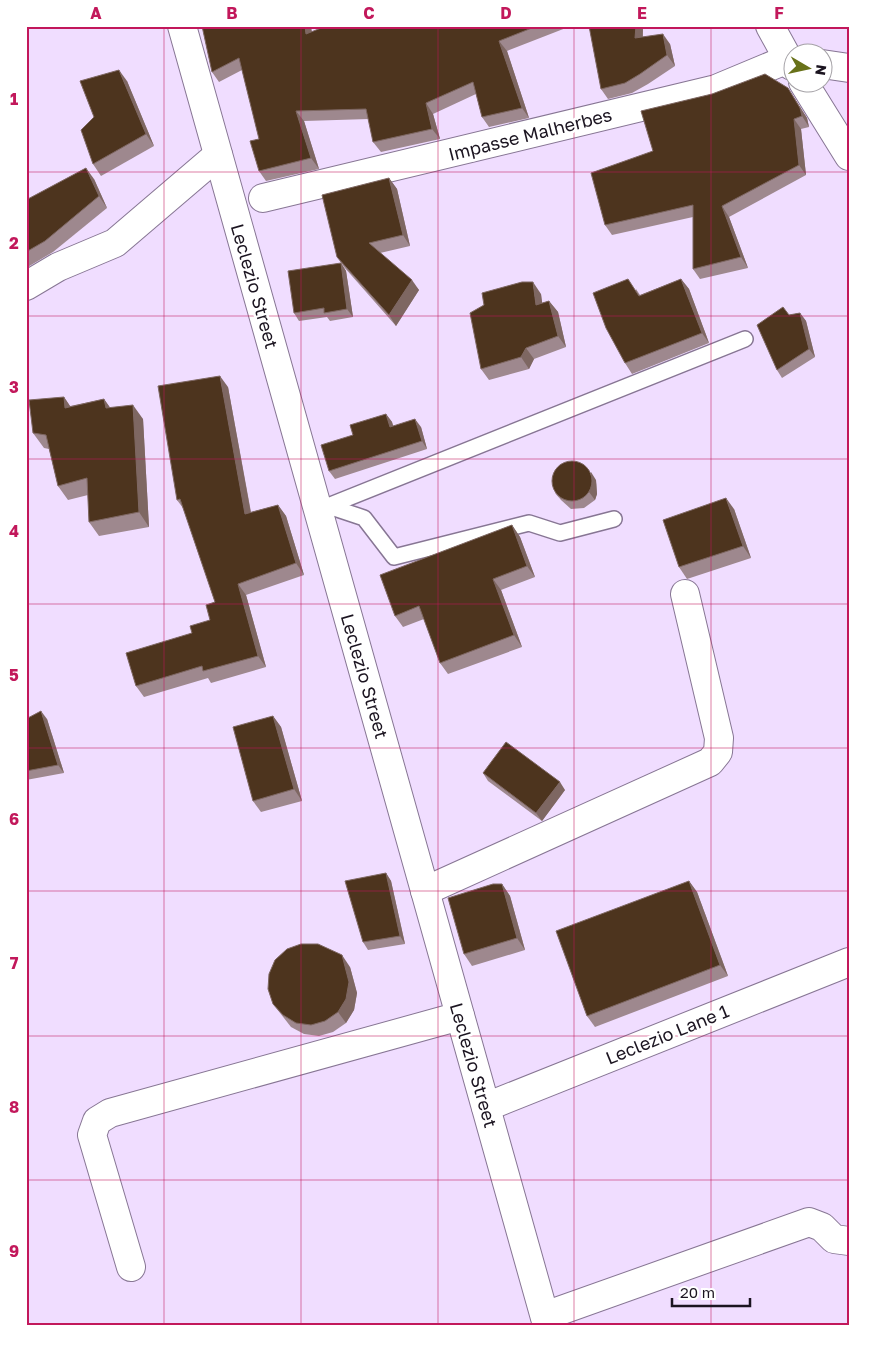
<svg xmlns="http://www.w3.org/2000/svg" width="875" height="1351" font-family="'Golos Text',sans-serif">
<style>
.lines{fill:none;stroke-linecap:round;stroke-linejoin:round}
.service-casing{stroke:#877694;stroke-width:18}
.minor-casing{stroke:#877694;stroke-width:30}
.service{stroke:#fff;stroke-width:15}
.minor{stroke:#fff;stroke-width:28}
.wall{fill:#9e888e}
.shaded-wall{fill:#7e6762}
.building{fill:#4d341e;stroke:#7e6762}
.grid{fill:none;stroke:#c2185b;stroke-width:1;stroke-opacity:0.55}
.labels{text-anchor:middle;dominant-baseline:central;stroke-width:5;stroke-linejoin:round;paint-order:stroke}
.street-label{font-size:18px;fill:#1b1420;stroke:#fff}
.neatline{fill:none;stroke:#c2185b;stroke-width:2}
.grid-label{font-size:16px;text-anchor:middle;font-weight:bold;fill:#c2185b}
</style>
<rect width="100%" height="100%" fill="#f0ddff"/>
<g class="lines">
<g class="service-casing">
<g id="service">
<path d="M328,506L364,518L394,557L529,523L560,533L614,519"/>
<path d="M318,510L745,339"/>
</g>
</g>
<g class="minor-casing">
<g id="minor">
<path d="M182,26L547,1325"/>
<path d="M770,26L792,66"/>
<path d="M822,64L849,68"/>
<path d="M803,82L849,156"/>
<path d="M263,198L716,89L788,59L792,60"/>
<path d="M26,286L58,267L115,243L218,155"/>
<path d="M425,891L710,762L718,752L719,738L685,594"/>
<path d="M486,1107L849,962"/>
<path d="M131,1267L92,1135L97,1121L110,1113L460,1016"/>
<path d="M545,1316L809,1222L822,1227L834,1239L849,1241"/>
</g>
</g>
<use href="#service" class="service"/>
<use href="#minor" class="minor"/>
</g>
<g class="wall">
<path d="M202,26L312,32L326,26H571L507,51L529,118L489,127L482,117L476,94L433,114L440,139L381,152L373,142L369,119L304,121L319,169L266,181L259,171V139L242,70L219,82L212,72Z"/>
<path d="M589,26H643V37L670,44L675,66L648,84L632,93L608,99L601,89Z"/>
<path d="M127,81L154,146L101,176L93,164L94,117Z"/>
<path d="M712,94L795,99L807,118L809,127L801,129L806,175L729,217L748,268L700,279L693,269V217L612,235L605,225L653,151Z"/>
<path d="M389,178L397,189L410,246L380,253L419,290L396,326L344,267L337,257Z"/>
<path d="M94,179L107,208L53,252L26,268V200Z"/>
<path d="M341,263L346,271L353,317L330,321L327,317L299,321L294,313Z"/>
<path d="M681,279L689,289L709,343L632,374L625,363L636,289L640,295Z"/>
<path d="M541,294L542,303L549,301L558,312L566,347L534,359L529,369L489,380L481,369Z"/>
<path d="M800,313L806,321L815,357L782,378L777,370L789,315Z"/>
<path d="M228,387L251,512L278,505L286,516L304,575L246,595L266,667L211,683L208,678L144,697L136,686L192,633L210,620L215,602L183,508L177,500Z"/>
<path d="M64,397L70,406L104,399L110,408L143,419L149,527L99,536L89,522L88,495L68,500L58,486L49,449L44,448L33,433Z"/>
<path d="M386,414L392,422L393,427H421L427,449L335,479L329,471L353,435Z"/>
<path d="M596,480L597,494L595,500L584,508L571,509L561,500L555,493Z"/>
<path d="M734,509L751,558L687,579L679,567Z"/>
<path d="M512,525L520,537L535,577L501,590L522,647L448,674L440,663L424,619L403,627L395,616Z"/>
<path d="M273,716L281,727L302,801L261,812L253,801Z"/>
<path d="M26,719H47L64,773L26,780Z"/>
<path d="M483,773L565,790L542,821L488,781Z"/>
<path d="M386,873L391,881L405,944L368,950L363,942Z"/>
<path d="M689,881L697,892L728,976L595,1027L587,1016Z"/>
<path d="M502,884L510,896L525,950L472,966L464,954Z"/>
<path d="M350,967L357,993L354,1010L346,1023L333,1032L319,1036L304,1034L291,1027L273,1004Z"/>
</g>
<g class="shaded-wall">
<path d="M305,26H311L314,44L306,34Z"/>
<path d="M636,26H643L642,49L635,38Z"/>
<path d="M663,34L670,44L675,66L667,55Z"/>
<path d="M499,41L507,51L529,118L522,108Z"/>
<path d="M119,70L127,81L154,146L146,134Z"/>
<path d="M788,88L807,118L809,127L802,116Z"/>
<path d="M426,103L433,114L440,139L432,129Z"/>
<path d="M296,111L304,121L319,169L311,158Z"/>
<path d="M794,119L801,129L806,175L799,165Z"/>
<path d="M86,168L94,179L107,208L99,196Z"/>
<path d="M389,178L397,189L410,246L403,235Z"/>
<path d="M722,206L729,217L748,268L741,257Z"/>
<path d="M341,263L346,271L353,317L347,309Z"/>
<path d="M681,279L689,289L709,343L702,333Z"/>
<path d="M412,280L419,290L396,326L389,315Z"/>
<path d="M533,282L541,294L544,317L536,305Z"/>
<path d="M549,301L558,312L566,347L558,336Z"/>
<path d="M800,313L806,321L815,357L809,349Z"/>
<path d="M526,348L534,359L529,369L521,357Z"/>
<path d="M220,376L228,387L253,525L245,514Z"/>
<path d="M64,397L74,412L65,408Z"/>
<path d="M104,399L114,413L106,408Z"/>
<path d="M133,405L143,419L149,527L139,512Z"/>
<path d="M386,414L392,422L396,435L390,427Z"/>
<path d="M415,419L421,427L427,449L422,441Z"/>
<path d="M591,472L596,480L597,494L595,500L589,492Z"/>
<path d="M726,498L734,509L751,558L743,546Z"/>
<path d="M278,505L286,516L304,575L296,563Z"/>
<path d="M512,525L520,537L535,577L527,566Z"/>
<path d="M493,579L501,590L522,647L514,635Z"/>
<path d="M238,584L246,595L266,667L258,656Z"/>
<path d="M41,711L47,719L64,773L58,765Z"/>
<path d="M273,716L281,727L302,801L294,789Z"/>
<path d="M560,782L565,790L542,821L536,813Z"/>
<path d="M386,873L391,881L405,944L400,936Z"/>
<path d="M689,881L697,892L728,976L720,965Z"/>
<path d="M502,884L510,896L525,950L517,938Z"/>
<path d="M342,955L350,967L357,993L354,1010L346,1023L338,1012Z"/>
</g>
<g class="building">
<path d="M202,26H305L306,34L326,26H537L499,41L522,108L482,117L473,82L426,103L432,129L373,142L366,109L296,111L311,158L259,171L250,141L259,139L239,58L212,72Z"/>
<path d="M589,26H636L635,38L663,34L667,55L640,74L625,83L601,89Z"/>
<path d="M119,70L146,134L93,164L81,130L94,117L80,81Z"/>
<path d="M765,74L788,88L800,108L802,116L794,119L799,165L722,206L741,257L693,269V205L605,225L591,173L653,151L641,111L712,94Z"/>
<path d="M86,168L99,196L45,241L26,252V200Z"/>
<path d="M389,178L403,235L369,243L412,280L389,315L337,257L322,195Z"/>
<path d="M341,263L347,309L324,313V308L294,313L288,271Z"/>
<path d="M628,279L639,296L681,279L702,333L625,363L606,328L593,293Z"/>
<path d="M522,282H533L536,305L549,301L558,336L526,348L521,357L481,369L470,313L484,305L482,293Z"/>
<path d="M783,307L789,315L800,313L809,349L777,370L757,325Z"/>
<path d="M220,376L245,514L278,505L296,563L238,584L258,656L203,671L202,666L136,686L126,653L192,633L190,626L210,620L206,605L215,602L180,499L177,500L158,386Z"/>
<path d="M64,397L65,408L104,399L106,408L133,405L139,512L89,522L87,478L58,486L46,435L33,433L29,400Z"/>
<path d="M386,414L390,427L415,419L422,441L329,471L321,445L353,435L350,425Z"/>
<circle cx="572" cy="481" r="20"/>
<path d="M726,498L743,546L679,567L663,520Z"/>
<path d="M512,525L527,566L493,579L514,635L440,663L419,606L395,616L380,575Z"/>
<path d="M41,711L58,765L26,771V719Z"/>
<path d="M273,716L294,789L253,801L233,727Z"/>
<path d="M506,742L560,782L536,813L483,773Z"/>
<path d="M386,873L400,936L363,942L345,881Z"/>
<path d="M689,881L720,965L587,1016L556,931Z"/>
<path d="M493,884H502L517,938L464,954L448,898Z"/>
<path d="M301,944H318L342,955L349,982L346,999L338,1012L325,1021L311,1025L296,1023L283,1015L273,1004L268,989L269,974L275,960L287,949Z"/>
</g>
<path class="grid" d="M164,26V1325M301,26V1325M438,26V1325M574,26V1325M711,26V1325M26,172H849M26,316H849M26,459H849M26,604H849M26,748H849M26,891H849M26,1036H849M26,1180H849"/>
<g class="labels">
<g class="street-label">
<text transform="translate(530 134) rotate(-14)">Impasse Malherbes</text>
<text transform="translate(255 286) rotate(74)">Leclezio Street</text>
<text transform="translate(365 676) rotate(74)">Leclezio Street</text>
<text transform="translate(667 1034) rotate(-22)">Leclezio Lane 1</text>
<text transform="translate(474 1065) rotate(74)">Leclezio Street</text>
</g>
</g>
<rect width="875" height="1351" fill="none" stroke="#ffffff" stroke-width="55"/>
<g transform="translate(808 68) rotate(99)"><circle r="24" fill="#ffffff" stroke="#a4a1a6"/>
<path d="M0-4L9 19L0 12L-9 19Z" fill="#687119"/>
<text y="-8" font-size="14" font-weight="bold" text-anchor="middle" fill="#1b1420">N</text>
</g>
<path d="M672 1298v8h78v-8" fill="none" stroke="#1b1420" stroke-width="2.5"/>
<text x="680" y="1298" font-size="15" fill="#1b1420" stroke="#ffffff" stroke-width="4" paint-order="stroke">20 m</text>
<rect x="28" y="28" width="820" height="1296" class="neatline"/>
<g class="grid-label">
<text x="96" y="19">A</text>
<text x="232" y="19">B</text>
<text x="369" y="19">C</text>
<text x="506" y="19">D</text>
<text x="642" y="19">E</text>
<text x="779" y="19">F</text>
<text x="14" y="105">1</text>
<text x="14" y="249">2</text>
<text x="14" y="393">3</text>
<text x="14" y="537">4</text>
<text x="14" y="681">5</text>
<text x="14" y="825">6</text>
<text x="14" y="969">7</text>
<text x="14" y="1113">8</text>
<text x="14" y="1257">9</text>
</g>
</svg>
